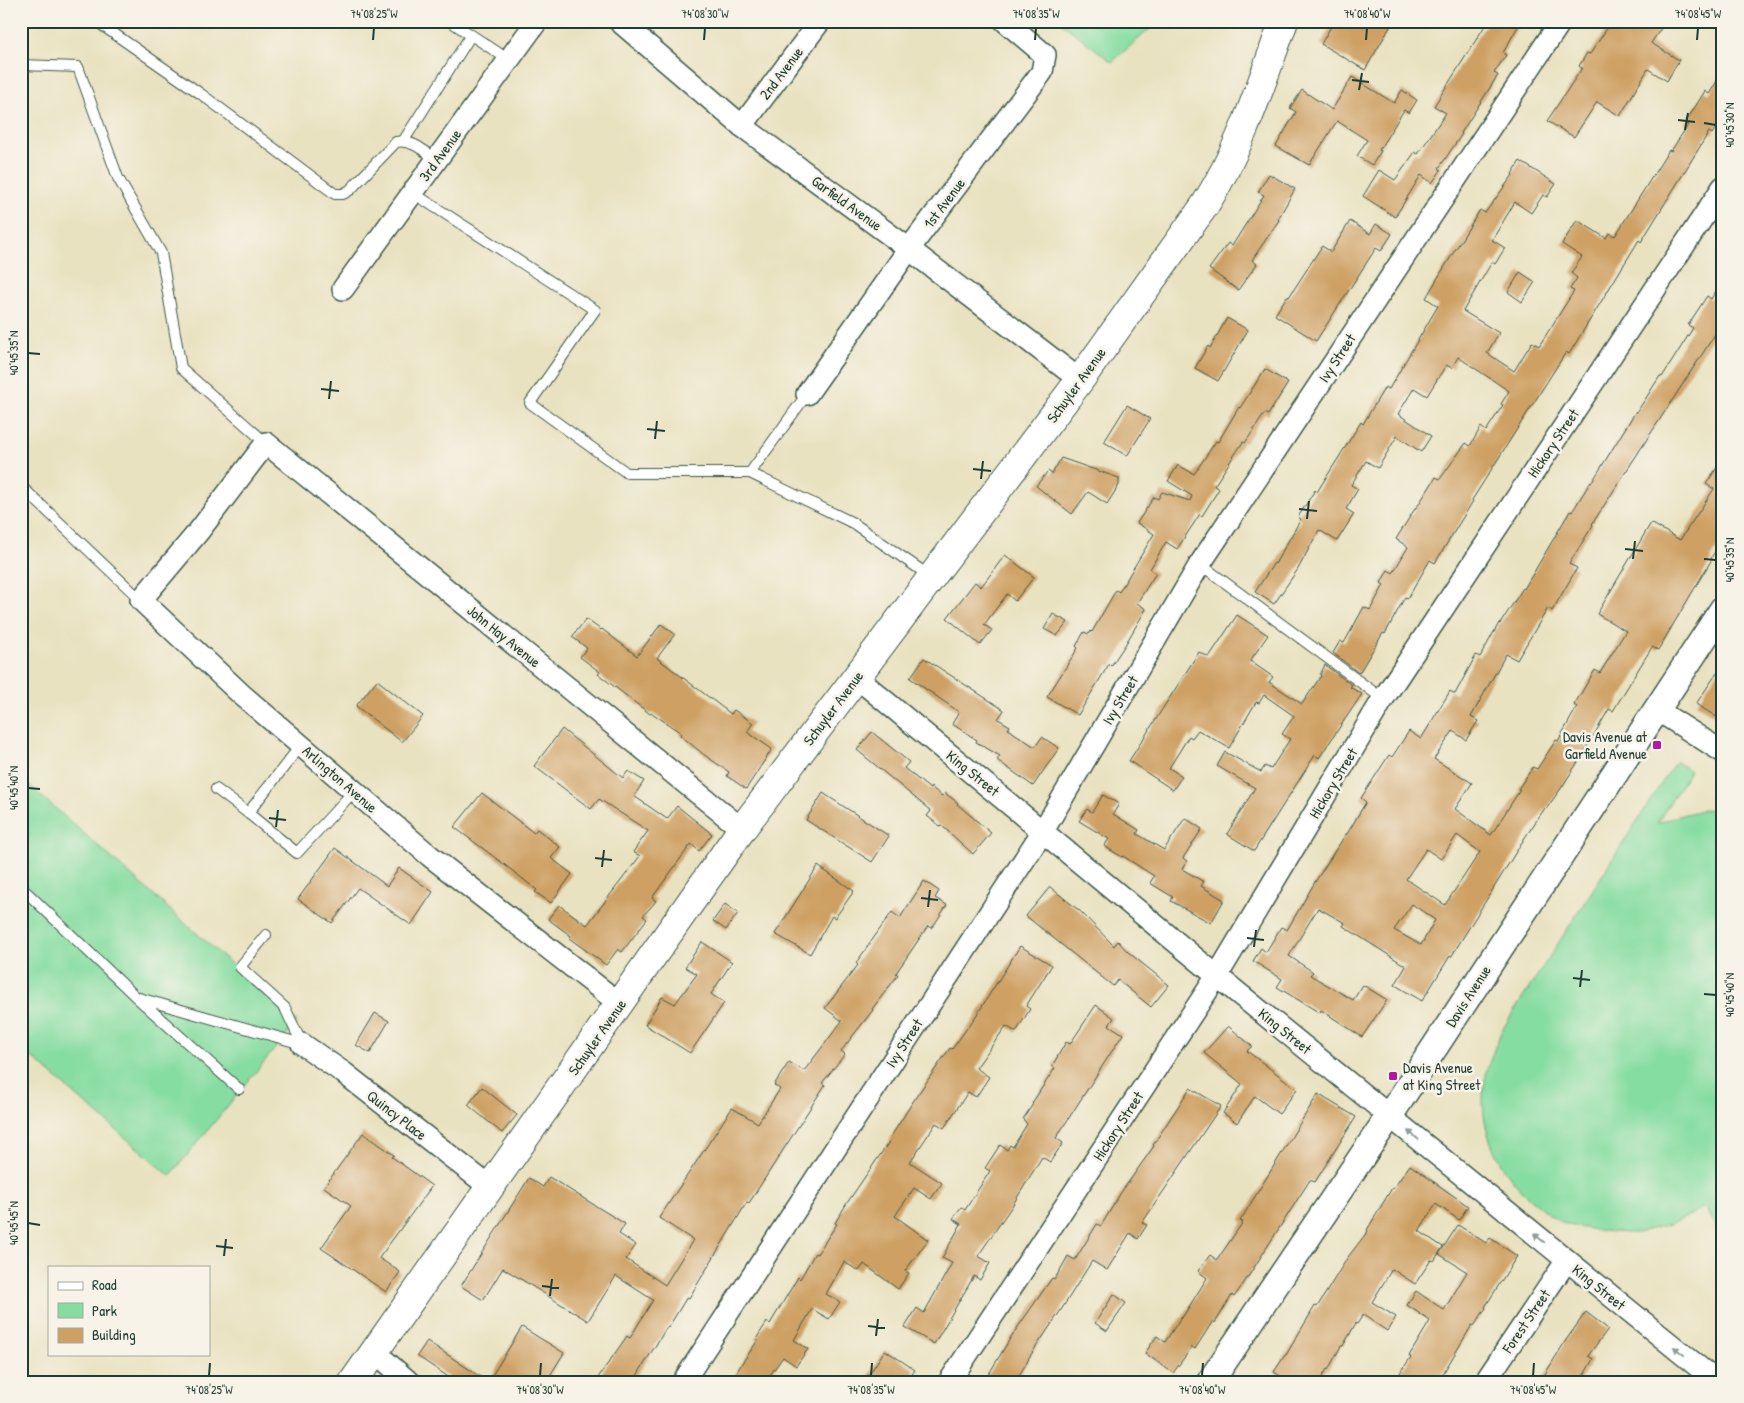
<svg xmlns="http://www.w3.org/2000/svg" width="1744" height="1403" font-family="'Patrick Hand',sans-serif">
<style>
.green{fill:#86dda1;stroke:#528d6a}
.building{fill:#cea063;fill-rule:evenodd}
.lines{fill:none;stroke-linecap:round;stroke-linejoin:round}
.service-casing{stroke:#3d5649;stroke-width:12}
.minor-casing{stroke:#3d5649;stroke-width:24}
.tertiary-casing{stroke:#3d5649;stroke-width:29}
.secondary-casing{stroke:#3d5649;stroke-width:30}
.service{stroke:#fff;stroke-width:10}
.minor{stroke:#fff;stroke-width:21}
.tertiary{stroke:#fff;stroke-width:26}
.secondary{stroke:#fff;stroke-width:28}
.oneway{fill:#8f9e9a}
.ticks{fill:none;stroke:#1f3d34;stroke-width:2}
.poi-dot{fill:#b5179e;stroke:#f7f3e8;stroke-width:2}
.labels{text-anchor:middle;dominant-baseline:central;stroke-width:5;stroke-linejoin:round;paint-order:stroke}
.street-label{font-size:15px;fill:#1f3d34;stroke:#f7f3e8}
.poi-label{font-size:15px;fill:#1f3d34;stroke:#f7f3e8;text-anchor:end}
.neatline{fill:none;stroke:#1f3d34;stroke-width:2}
.ticks-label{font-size:12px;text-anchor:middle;fill:#1f3d34}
</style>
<rect width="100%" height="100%" fill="#f7f3e8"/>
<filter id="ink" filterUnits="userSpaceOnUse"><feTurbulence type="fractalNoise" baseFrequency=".02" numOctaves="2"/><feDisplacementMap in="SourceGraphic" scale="10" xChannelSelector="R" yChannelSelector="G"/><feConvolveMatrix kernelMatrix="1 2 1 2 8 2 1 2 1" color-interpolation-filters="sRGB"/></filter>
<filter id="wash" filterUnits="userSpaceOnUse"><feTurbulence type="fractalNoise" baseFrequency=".0096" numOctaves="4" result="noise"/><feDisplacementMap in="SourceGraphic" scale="20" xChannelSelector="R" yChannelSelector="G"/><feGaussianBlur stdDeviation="1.12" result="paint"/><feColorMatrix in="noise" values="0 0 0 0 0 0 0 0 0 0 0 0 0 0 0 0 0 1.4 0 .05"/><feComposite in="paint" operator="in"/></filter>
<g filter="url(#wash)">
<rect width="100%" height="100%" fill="#e9e2c1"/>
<g class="green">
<path d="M1059,21H1159L1112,62Z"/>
<path d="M1676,761L1690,771L1657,823C1679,816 1699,808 1723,809V1239L1705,1207C1696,1211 1687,1218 1678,1221C1670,1225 1661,1226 1652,1229C1648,1230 1642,1232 1638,1233C1620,1234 1586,1229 1569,1225C1559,1222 1548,1214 1540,1207C1505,1180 1482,1141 1483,1096C1484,1073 1493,1051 1502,1030Z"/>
<path d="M21,778L297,1022L170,1176L21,1048Z"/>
</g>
<g id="blocks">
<g class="building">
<path d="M1334,21H1379L1390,27L1365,70L1321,44Z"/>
<path d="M1488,21H1521L1503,53L1506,55L1494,73L1498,75L1461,133L1462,134L1439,168L1441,170L1432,183L1421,175L1395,217L1363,196L1379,170L1395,180L1415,152L1418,154L1446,113L1434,106Z"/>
<path d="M1612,21H1666L1651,43L1679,60L1667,81L1648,69L1620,116L1597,102L1574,137L1547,121L1582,68L1579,66L1587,53L1590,54Z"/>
<path d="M1723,72V116L1712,134L1709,132L1641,242L1639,240L1569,354L1566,352L1472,500L1473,501L1435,563L1430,560L1408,598L1405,597L1385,634L1383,633L1359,673L1333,653L1340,641L1344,643L1364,607L1370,610L1384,585L1381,583L1388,570L1393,573L1408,547L1396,539L1416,507H1417L1436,477L1440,479L1466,443L1470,446L1481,427L1486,431L1503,405L1501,404L1509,391L1458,357L1452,368L1446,365L1427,396L1414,388L1398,414L1431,436L1421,452L1397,436L1378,468L1366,461L1351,485L1358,489L1346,509L1354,514L1337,541L1319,530L1298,569L1274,604L1255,592L1274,563L1275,564L1301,519L1298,517L1315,490L1317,492L1361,422L1363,424L1385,387L1389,389L1438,306L1426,298L1437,279L1480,210L1485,213L1513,175L1512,174L1520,161L1556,184L1547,197L1543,195L1531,213L1515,202L1492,240L1505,248L1495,264L1492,262L1463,311L1499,333L1487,353L1514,371L1532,342L1539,346L1574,291L1570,289L1577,278L1571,273L1582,257L1562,244L1577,220L1606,238L1609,233L1615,236L1669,150L1671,151L1688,125L1685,123L1705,91L1709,94Z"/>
<path d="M1352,77L1394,103L1402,90L1417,100L1409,113L1404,110L1379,150L1381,151L1372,165L1357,156L1367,140L1337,121L1309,165L1276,146L1296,112L1290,108L1302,90L1332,110Z"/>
<path d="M1269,174L1295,189L1278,219L1279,220L1252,260L1257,264L1238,290L1209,269L1228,243L1232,246L1264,195L1258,192Z"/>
<path d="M1350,221L1370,234L1376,224L1392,234L1381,251L1376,248L1316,341L1275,315L1287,296L1289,297L1322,246L1331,252Z"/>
<path d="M1520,272L1535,282L1522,302L1508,292Z"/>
<path d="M1723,280V322L1592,524L1593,525L1569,564L1577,568L1552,611L1548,608L1517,660L1506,654L1471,717L1478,721L1466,740L1453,731L1434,759L1472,783L1455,809L1491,835L1520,790L1518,789L1533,767L1537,769L1556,740L1558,741L1577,707L1574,705L1595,670L1600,673L1626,631L1597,614L1651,523L1680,540L1714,489L1706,484L1723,459V539L1711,558L1712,559L1658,650L1652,647L1613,711L1609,709L1583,754L1562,787L1546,809L1545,808L1524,839L1451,957L1450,956L1422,1001L1395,985L1406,966L1343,926L1345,923L1318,908L1289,956L1313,972L1310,975L1353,1000L1363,985L1387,1000L1362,1037L1321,1010L1320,1013L1277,987L1282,979L1253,961L1261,948L1266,952L1281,927L1287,930L1315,882L1346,834H1347L1366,802L1361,798L1389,755L1392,757L1409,731L1421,739L1450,691L1455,694L1476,655L1480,657L1499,623L1500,624L1523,588L1524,589L1570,511L1572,512L1591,481L1592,482L1636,411L1637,412L1660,376L1662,377L1693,328L1688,325L1707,296L1711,299ZM1457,835L1480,852L1445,905L1406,879L1426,849L1441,859ZM1412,904L1435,920L1421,945L1394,930Z"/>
<path d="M1227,318L1248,330L1218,381L1195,368L1208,346L1210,348Z"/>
<path d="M1265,369L1288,383L1268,415L1265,413L1245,443L1243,442L1214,486L1219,489L1202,516L1200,514L1177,549L1166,542L1150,569L1156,573L1137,603L1146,609L1125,645L1111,666L1109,664L1078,715L1047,697L1078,648L1076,646L1084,632L1089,634L1091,631L1092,632L1116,590L1119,592L1154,534L1137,523L1154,497L1158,499L1162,492L1190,501L1192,496L1168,481L1178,465L1194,474L1216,441L1218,442L1239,407L1240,408Z"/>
<path d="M1127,405L1150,419L1127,456L1104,442Z"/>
<path d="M1061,458L1119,478V485L1107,504L1088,492L1072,514L1036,486L1048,471L1052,474Z"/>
<path d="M1005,555L1034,577L1015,601L1007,594L984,625L992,630L980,645L947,618L975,582L981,587Z"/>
<path d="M1053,614L1068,622L1057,636L1044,629Z"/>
<path d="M1237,615L1268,635L1250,661L1273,677L1269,682L1302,704L1321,676L1320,675L1325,665L1352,685L1350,687L1362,694L1319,758L1315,755L1254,851L1227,834L1255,788L1217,766L1225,752L1261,772L1265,766L1271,769L1290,739L1282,734L1294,716L1264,695L1259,703L1256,702L1229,748L1198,730L1192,738L1189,736L1169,768L1182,776L1173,790L1129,761L1199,652L1209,657Z"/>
<path d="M586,619L601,630L602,629L637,656L661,624L675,634L657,658L731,714L734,710L753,723L747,732L772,749L746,789L727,776L729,772L703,754L680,735L681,733L652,713L650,714L598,674L600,672L580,657L587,648L572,637Z"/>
<path d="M924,658L1004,710L998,719L1010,726L1008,729L1035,747L1042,737L1059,748L1033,786L997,760L1000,756L976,742L977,740L952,724L959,712L910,678Z"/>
<path d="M1723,664V721L1696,704Z"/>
<path d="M377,680L423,716L402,742L356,706Z"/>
<path d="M562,729L623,778L628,771L644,781L634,796L667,819L677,806L712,834L699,851L691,844L652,898L656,901L643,916L647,919L622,952L618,949L606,965L569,938L571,936L548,919L559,905L587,925L640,856L633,852L648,831L599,799L591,809L534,766Z"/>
<path d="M872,732L909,762L904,768L930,789L931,787L942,796L945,793L958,803L957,804L991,833L973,854L941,825L940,826L927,816L931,811L857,750Z"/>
<path d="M482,793L534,833L537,829L560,847L551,858L572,874L551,903L535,892L537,890L501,862L454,827Z"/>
<path d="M823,793L889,836L872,862L806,820Z"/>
<path d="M1103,795L1119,804L1113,814L1139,830L1137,834L1164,850L1185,818L1202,829L1183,858L1187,861L1182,869L1204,882L1201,886L1224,900L1211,923L1171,901L1173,897L1150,883L1154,876L1123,856L1122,857L1104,846L1109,839L1079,821L1087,809L1092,812Z"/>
<path d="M335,848L387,886L399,868L433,892L411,925L358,888L332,923L298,899Z"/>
<path d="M818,866L854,891L835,918L832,916L810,954L775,934Z"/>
<path d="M924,881L939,891L935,898L947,905L932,928L928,926L896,973L898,975L872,1009L873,1010L841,1051L845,1054L822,1083L825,1085L749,1203L747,1202L689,1298L687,1297L668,1328L667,1327L633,1382H595L627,1336L630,1338L653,1300L616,1276L588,1321L503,1268L483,1300L461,1286L529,1178L543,1187L549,1177L625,1224L619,1234L636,1245L626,1259L665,1285L693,1240L659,1218L732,1108L758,1123L780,1089L774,1085L789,1062L804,1071L842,1021L825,1008L858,965L856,963L892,912L900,918Z"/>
<path d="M1050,887L1081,912L1114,946L1118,941L1128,952L1169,985L1151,1007L1118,980L1113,986L1026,916Z"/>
<path d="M725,904L738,913L726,930L713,921Z"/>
<path d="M702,942L732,962L711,994L724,1003L690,1053L645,1025L662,997L675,1004L697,974L685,967Z"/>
<path d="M1020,946L1052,965L1026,1006L1030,1009L1016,1032L1006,1026L976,1068L989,1077L976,1097L968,1092L944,1128L936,1123L910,1162L942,1183L931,1199L914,1188L895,1216L928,1240L905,1271L909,1273L898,1289L864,1264L859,1271L844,1262L826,1294L840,1302L829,1319L812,1309L794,1340L808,1349L796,1366L783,1357L765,1382H731L742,1363L758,1340L756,1339L767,1322L770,1324L798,1277L800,1279L815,1253L817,1254L837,1224L835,1223L847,1203L891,1139L890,1138L916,1097L950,1048L952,1049L976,1016Z"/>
<path d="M1096,1005L1114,1018L1109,1025L1123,1034L1056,1138L1063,1143L1050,1162L1042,1157L1012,1206L978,1256L990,1263L980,1280L974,1276L934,1344L905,1327L917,1308L924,1313L952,1263L942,1258L961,1224L953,1219L961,1207L965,1210L990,1171L985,1168L1000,1145L1007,1150L1010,1145L1013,1147L1027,1124L1023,1119L1033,1104L1032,1103L1055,1068L1052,1066L1066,1042L1070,1044Z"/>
<path d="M375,1013L389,1021L370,1053L356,1045Z"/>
<path d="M1228,1026L1252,1046L1247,1051L1297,1089L1279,1114L1255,1096L1237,1123L1223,1113L1242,1084L1204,1053Z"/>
<path d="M482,1087L517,1115L502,1133L468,1105Z"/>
<path d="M1190,1088L1221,1106L1142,1223L1147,1225L1138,1239L1130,1233L1107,1270L1092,1261L1063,1307L1028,1359H1029L1015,1382H984L1011,1337L1052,1278L1055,1279L1068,1256L1075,1260L1097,1224L1101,1226L1120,1194L1154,1146L1153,1145Z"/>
<path d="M1318,1094L1356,1117L1315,1182L1310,1180L1246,1280L1234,1297L1232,1295L1215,1323L1213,1321L1195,1349L1192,1347L1173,1373L1145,1353L1157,1336L1165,1342L1181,1317L1182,1318L1207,1278L1198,1271L1210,1255L1217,1260L1243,1222L1240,1221Z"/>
<path d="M363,1133L394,1155L392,1157L432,1186L379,1258L400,1272L386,1292L321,1248L351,1206L324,1187Z"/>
<path d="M1410,1165L1468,1206L1459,1220L1436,1204L1419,1231L1443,1247L1434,1261L1431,1260L1415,1284L1392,1269L1372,1302L1396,1317L1387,1331L1363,1315L1357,1324L1356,1323L1343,1346H1341L1328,1370L1327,1369L1319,1382H1290L1274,1372L1285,1355H1286L1315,1306L1317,1307L1348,1257L1368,1231L1367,1230L1392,1188L1393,1189Z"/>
<path d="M1458,1225L1486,1243L1490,1238L1517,1256L1485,1307L1486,1308L1474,1326L1472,1325L1438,1382H1394L1411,1357L1409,1356L1430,1321L1407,1305L1416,1291L1444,1310L1467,1272L1439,1254Z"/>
<path d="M1114,1294L1126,1303L1107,1331L1095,1323Z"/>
<path d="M1586,1312L1608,1329L1588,1356L1593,1359L1580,1382H1540L1566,1340Z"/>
<path d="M522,1327L564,1353L546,1382H488Z"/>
<path d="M427,1341L488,1382H456L417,1356Z"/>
<path d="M885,1350L915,1370L907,1382H864Z"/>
</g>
</g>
</g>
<g filter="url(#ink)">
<use href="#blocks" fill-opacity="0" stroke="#3d5649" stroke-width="1"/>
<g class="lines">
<g class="service-casing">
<g id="service">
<path d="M100,21L103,26L201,94L335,194H343L350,190L396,142C412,139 424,151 437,160"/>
<path d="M450,21L509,60"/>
<path d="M21,65L78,67L118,178L161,253L181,368L266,443"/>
<path d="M404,140L471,35"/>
<path d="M413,193L595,310L530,403L627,473H750L853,523L931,577"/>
<path d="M750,473L807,394"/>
<path d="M21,486L141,600"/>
<path d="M1200,564L1383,699"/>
<path d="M301,745L248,813L297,853L354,791"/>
<path d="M216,789L248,813"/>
<path d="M21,887L135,996L239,1089"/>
<path d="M266,935L240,967L285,1008L302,1044"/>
<path d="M139,998L302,1044"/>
</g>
</g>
<g class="minor-casing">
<g id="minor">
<path d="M619,21L742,126L909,249L1080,380"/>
<path d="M742,126L820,21"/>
<path d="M343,289L537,21"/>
<path d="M807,394L909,249L1042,72L1045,55L1005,21"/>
<path d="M856,677L1217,976L1717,1382"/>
<path d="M1657,710L1723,752"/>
<path d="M620,1004L430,856L241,694L141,600L199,531L266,443L742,829"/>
<path d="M302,1044L344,1073L491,1188"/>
<path d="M375,1352L409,1382"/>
<path d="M683,1382L1043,831L1200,564L1561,21"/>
<path d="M949,1382L1217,976L1383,699L1723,187"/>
<path d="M1485,1382L1567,1260"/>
</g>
</g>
<g class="tertiary-casing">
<path id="tertiary" d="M1210,1382L1390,1115L1723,609"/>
</g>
<g class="secondary-casing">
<path id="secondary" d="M353,1382L742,829L1080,380L1205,205C1241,148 1261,84 1284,21"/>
</g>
<use href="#service" class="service"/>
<use href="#minor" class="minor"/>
<use href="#tertiary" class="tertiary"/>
<use href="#secondary" class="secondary"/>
</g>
<defs><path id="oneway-solid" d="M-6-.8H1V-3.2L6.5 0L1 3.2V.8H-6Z" transform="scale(1.25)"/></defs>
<g class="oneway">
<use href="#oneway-solid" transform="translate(1413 1135) rotate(-141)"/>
<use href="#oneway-solid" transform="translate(1539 1238) rotate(-141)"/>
<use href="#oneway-solid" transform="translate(1679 1351) rotate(-141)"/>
</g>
</g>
<path class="ticks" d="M373,40L374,28M704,40L705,28M1035,40L1036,28M1366,40L1367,28M1697,40L1698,28M1352,80L1369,82M1359,90L1362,73M1678,120L1695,122M1704,123L1716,125M1685,130L1688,113M28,353L40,354M321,389L339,391M329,399L331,381M647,429L665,431M655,439L657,421M973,469L991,471M981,479L983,461M1299,509L1317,511M1307,519L1309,501M1625,549L1643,551M1633,559L1635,541M1704,559L1716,560M28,788L40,789M269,818L286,820M276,827L278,810M595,858L612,860M602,867L604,850M921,898L938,900M928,907L930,890M1247,938L1264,940M1254,947L1256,930M1573,978L1590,980M1580,987L1582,970M1704,994L1716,995M28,1223L40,1225M216,1246L233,1248M224,1256L226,1239M542,1286L559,1288M550,1296L552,1279M868,1326L885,1328M876,1336L878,1319M209,1376L210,1363M540,1376L541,1363M871,1376L872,1363M1202,1376L1203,1363M1533,1376L1534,1363"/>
<g class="poi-dot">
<rect x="1652" y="740" width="10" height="10" rx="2.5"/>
<rect x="1388" y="1071" width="10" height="10" rx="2.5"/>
</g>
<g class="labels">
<g class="street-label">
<text transform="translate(781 73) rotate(-53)">2nd Avenue</text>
<text transform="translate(440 155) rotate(-54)">3rd Avenue</text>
<text transform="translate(847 203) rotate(36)">Garfield Avenue</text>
<text transform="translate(944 203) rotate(-53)">1st Avenue</text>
<text transform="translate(1337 358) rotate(-57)">Ivy Street</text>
<text transform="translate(1076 385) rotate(-54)">Schuyler Avenue</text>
<text transform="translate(1553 443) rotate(-56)">Hickory Street</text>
<text transform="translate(504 636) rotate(39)">John Hay Avenue</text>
<text transform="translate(1120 700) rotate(-59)">Ivy Street</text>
<text transform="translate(833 708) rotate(-53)">Schuyler Avenue</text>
<text transform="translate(973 773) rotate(39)">King Street</text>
<text transform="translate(340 779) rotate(41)">Arlington Avenue</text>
<text transform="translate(1333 783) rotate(-59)">Hickory Street</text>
<text transform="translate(1468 996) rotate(-57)">Davis Avenue</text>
<text transform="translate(1285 1031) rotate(39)">King Street</text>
<text transform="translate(597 1037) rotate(-55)">Schuyler Avenue</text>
<text transform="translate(904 1043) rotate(-57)">Ivy Street</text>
<text transform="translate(397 1115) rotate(38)">Quincy Place</text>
<text transform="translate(1118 1126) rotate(-57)">Hickory Street</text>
<text transform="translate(1599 1287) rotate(39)">King Street</text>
<text transform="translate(1526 1321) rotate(-56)">Forest Street</text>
</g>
<g class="poi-label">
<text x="1647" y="736">Davis Avenue at<tspan x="1647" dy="17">Garfield Avenue</tspan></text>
<text x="1403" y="1067" text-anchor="start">Davis Avenue<tspan x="1403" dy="17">at King Street</tspan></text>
</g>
</g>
<rect width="1744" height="1403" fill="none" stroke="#f7f3e8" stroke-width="55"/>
<rect x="48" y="1266" width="162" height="90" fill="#f7f3e8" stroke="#a1aaa0"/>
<rect x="58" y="1282" width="25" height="8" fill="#ffffff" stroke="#a1aaa0"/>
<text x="92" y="1290" font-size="15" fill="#1f3d34">Road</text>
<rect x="58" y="1303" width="25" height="15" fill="#86dda1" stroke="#a1aaa0"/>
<text x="92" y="1316" font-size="15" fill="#1f3d34">Park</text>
<rect x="58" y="1328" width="25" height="15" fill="#cea063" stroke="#a1aaa0"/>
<text x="92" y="1340" font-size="15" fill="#1f3d34">Building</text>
<rect x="28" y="28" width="1688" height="1348" class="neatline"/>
<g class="ticks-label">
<text x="374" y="18">74°08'25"W</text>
<text x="705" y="18">74°08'30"W</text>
<text x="1036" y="18">74°08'35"W</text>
<text x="1367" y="18">74°08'40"W</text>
<text x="1698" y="18">74°08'45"W</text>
<text transform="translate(1730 125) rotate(-90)" y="4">40°45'30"N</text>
<text transform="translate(14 353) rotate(-90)" y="4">40°45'35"N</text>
<text transform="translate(1730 560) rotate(-90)" y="4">40°45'35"N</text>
<text transform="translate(14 788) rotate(-90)" y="4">40°45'40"N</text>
<text transform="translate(1730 995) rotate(-90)" y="4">40°45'40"N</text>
<text transform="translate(14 1223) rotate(-90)" y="4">40°45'45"N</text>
<text x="209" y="1394">74°08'25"W</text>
<text x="540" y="1394">74°08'30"W</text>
<text x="871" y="1394">74°08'35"W</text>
<text x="1202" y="1394">74°08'40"W</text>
<text x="1533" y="1394">74°08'45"W</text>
</g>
</svg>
